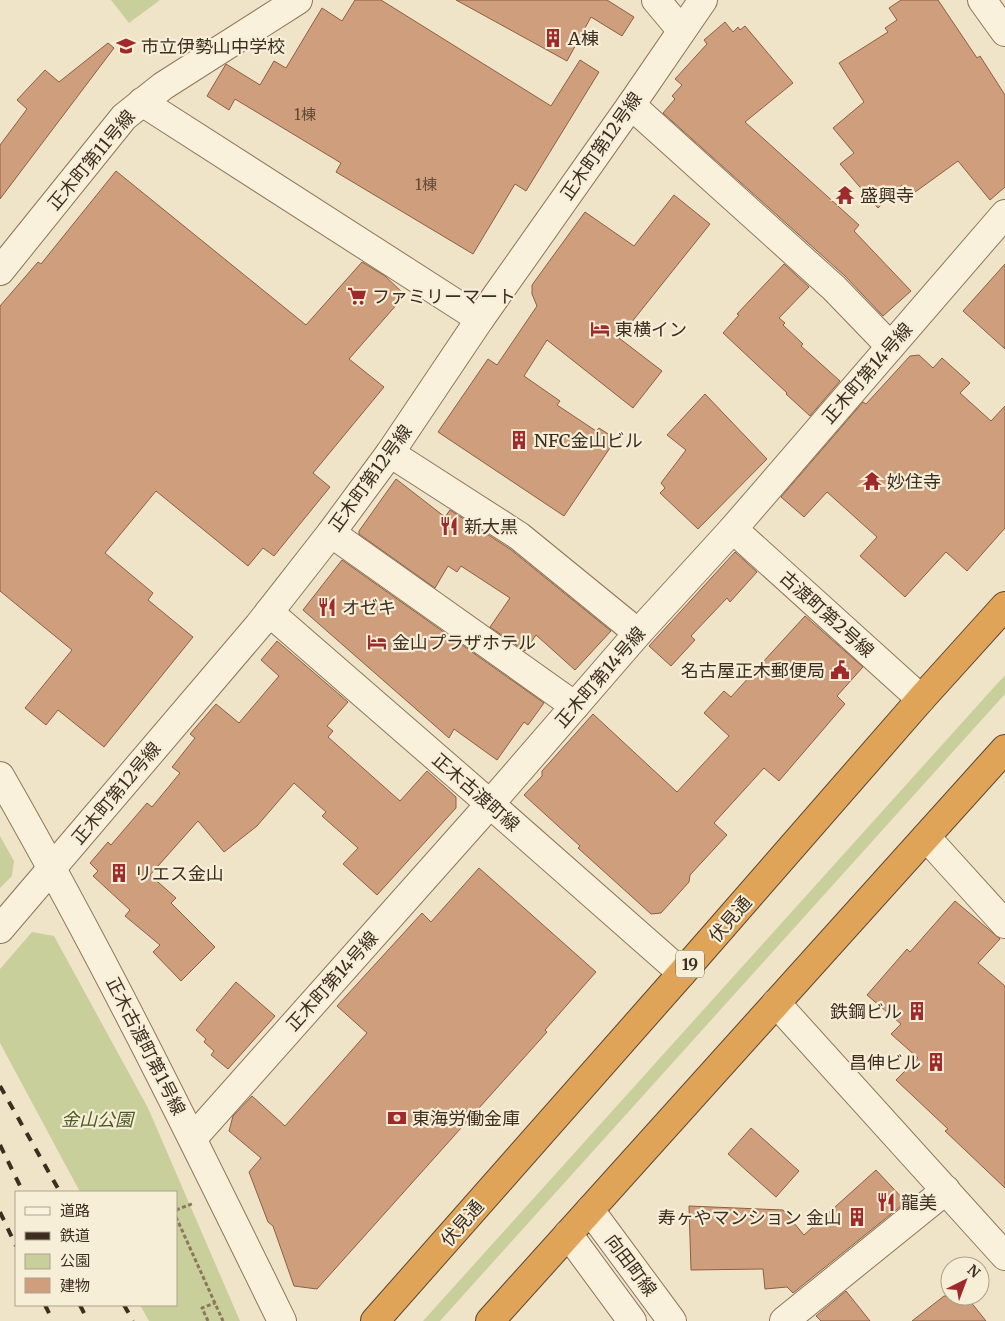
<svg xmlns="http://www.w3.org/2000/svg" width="1005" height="1321" font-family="Merriweather,'Noto Sans JP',serif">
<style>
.green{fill:#c9cf9b}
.building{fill:#cf9f7d;stroke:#8d5f41}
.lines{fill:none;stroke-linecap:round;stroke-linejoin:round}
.minor-casing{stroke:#8d765c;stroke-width:30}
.highway-casing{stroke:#5b4430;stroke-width:30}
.path{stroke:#8d765c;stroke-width:3;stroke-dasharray:4 2.5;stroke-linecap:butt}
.minor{stroke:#faf1dc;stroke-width:28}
.highway{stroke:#e0a458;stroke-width:28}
.rail{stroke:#3d2e20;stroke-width:4;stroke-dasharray:9 9;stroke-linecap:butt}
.labels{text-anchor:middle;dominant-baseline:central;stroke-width:4.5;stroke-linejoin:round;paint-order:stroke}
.number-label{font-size:15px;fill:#624a37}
.shield{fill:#f7eed8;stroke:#756857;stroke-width:1}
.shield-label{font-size:16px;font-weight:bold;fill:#3d2e20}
.poi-label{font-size:18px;fill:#3d2e20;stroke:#f7eed8;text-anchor:start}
.street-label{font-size:18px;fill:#3d2e20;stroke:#f7eed8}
.park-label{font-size:18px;font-style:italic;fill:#4d5a26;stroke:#f7eed8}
</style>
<rect width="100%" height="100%" fill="#f0e4c8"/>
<g class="green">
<path d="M111,0H160L129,23Z"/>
<path d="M1005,675V694L440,1321H423Z"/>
<path d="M0,836L14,861L12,876L0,888Z"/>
<path d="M32,932L54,936L148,1108L240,1321H149L140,1305H176V1192H80L0,1043V969Z"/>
</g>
<g class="building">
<path d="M355,0H381L551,106L580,60L599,72L526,191L515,184L473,254L336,172L341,163L235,99L229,110L207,96L226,64L260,85L274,61L286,68L322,8L342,21Z"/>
<path d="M456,0H607L634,17L622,36L591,17L567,61Z"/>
<path d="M901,0H938L977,58L980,56L1005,95V187L990,200L958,161L911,195L902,185L878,208L840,164L854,153L833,128L864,102L839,63L888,32L885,28L897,20L889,8Z"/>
<path d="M725,22L733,32L738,27L740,30L745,26L793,83L745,122L859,225L854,231L911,291L883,316L845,276L663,113L675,99L672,96L682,85L675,79L707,44L704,40Z"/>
<path d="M108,43L114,48L0,199V145L27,109L17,100L45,70L59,82Z"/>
<path d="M116,171L306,325L362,262L385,276L405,295L349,359L384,387L313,473L330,487L274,556L263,548L248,566L156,491L105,553L153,593L148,600L193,637L104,747L58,710L46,725L25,708L72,650L0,591V306L38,262L41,264Z"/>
<path d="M674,195L710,224L619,338L662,371L633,408L547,340L524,376L560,401L557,405L596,431L599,428L616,439L564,516L438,432L488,359L497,365L537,306L532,294V285L585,212L634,246Z"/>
<path d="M784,264L809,287L779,318L785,323L783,325L803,344L801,346L840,381L810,416L786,394L787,393L723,333L739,315L737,314Z"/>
<path d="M1005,264V349L963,311Z"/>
<path d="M919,355L933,368L942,358L970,383L960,393L991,421L1005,406V528L967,571L946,552L905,597L860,556L877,537L827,492L804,517L781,497L863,402L866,404L910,356Z"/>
<path d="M705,394L767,459L698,529L660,493L665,488L661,483L686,450L667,435Z"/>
<path d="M396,479L445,517L450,510L510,549L611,631L575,670L536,635L525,651L490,627L510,598L461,566L457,572L448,566L435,588L359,534V531Z"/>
<path d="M735,552L757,572L730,602L727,598L691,636L695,640L671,666L649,646Z"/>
<path d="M342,560L544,703L528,725L524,722L497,760L454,729L449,738L303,610Z"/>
<path d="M805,616L863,667L837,696L845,704L779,781L764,768L714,823L727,835L690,875L689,882L661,913L651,914L578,848L580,846L524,795L542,776V771L593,714L677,792L729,736L704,713L724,691L731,697Z"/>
<path d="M277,641L348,702L327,726L333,731L328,737L400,801L427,771L456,797V808L377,895L343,864L358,848L322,816L326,812L294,783L257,826L224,852L198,821L150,875L176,898L171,903L215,947L181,981L153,952L160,945L125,916L130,910L93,876L98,871L90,863L108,842L111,845L147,803L152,807L180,773L172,767L195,738L190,734L216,704L239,723L279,676L261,660Z"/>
<path d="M479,868L596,972L545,1030L547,1032L317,1289L294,1286L273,1226L268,1222L249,1172L261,1158L229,1131L233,1116L252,1096L285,1126L367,1033L337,1006L422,913L431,922Z"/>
<path d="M955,901L1000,939L978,963L1005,986V1188L945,1131L948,1129L896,1080L918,1058L891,1034L901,1024L867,995L907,949L910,952Z"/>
<path d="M236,982L275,1016L228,1069L211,1055L214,1051L204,1042L206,1039L196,1030Z"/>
<path d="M751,1128L799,1171L776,1197L728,1154Z"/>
<path d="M876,1170L906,1202L793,1293L787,1287L765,1289L763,1269L691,1270L689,1206L783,1210L804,1235Z"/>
<path d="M846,1291L870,1321H821L816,1316Z"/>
<path d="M944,1296H966L986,1321H912Z"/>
</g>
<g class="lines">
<g class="minor-casing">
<g id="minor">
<path d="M656,0L681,30"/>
<path d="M982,0L1005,32"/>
<path d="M142,102L480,319"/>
<path d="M631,105L834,288L890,346"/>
<path d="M0,271L124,117L163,86L298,0"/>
<path d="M390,453L519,536L638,633"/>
<path d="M733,529L921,699"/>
<path d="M331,533L575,706"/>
<path d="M269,612L490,804L682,973"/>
<path d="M0,776C102,954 192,1137 282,1321"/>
<path d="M926,837L1005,924"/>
<path d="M0,929L259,625L331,533L390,453L480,319L631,105L703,0"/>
<path d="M776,1003L1005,1256"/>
<path d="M193,1138L490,804L638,633L733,529L1005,214"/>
<path d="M590,1210L672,1321"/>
<path d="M568,1234L632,1321"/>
<path d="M784,1321L946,1190"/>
</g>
</g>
<g class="highway-casing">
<g id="highway">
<path d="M375,1321L682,973L921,699L1005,606"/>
<path d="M490,1321L1005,749"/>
</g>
</g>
<g class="path">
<path d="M176,1210L194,1203"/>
<path d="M176,1217L223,1321"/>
<path d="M208,1321L202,1308L215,1303"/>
</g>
<use href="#minor" class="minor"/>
<use href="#highway" class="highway"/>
<g class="rail">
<path d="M0,1086L60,1192"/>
<path d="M0,1145L23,1192"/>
<path d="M0,1212L16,1246"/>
<path d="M45,1305L53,1321"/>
<path d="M80,1305L88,1321"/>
<path d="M124,1305L133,1321"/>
</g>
</g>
<defs>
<g id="building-bare" transform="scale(1.5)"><path d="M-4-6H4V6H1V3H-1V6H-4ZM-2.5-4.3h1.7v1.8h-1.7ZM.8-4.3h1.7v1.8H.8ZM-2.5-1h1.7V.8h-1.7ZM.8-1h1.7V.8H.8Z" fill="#9e2a2b" stroke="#f7eed8" stroke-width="2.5" paint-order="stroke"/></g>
<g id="school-bare" transform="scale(1.5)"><path d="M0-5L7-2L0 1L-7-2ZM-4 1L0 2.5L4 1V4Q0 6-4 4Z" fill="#9e2a2b" stroke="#f7eed8" stroke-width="2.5" paint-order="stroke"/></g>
<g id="temple-bare" transform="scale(1.5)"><path d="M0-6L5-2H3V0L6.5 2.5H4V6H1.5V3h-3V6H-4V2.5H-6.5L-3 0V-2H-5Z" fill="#9e2a2b" stroke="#f7eed8" stroke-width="2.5" paint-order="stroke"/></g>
<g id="supermarket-bare" transform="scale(1.5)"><path d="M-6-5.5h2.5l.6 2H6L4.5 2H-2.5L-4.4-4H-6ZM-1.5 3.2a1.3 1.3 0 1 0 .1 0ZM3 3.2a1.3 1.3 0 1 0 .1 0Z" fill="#9e2a2b" stroke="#f7eed8" stroke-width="2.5" paint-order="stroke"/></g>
<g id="hotel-bare" transform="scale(1.5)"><path d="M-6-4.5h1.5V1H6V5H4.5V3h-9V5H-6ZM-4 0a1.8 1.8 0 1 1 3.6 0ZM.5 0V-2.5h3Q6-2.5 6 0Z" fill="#9e2a2b" stroke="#f7eed8" stroke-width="2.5" paint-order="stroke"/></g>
<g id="restaurant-bare" transform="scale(1.5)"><path d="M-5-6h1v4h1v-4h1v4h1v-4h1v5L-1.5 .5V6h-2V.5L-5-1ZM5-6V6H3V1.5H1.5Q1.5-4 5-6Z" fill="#9e2a2b" stroke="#f7eed8" stroke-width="2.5" paint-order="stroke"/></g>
<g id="civic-bare" transform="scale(1.5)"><path d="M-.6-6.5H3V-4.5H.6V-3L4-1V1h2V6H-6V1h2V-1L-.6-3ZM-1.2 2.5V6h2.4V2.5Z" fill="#9e2a2b" stroke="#f7eed8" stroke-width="2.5" paint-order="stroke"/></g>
<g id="bank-bare" transform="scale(1.5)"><path d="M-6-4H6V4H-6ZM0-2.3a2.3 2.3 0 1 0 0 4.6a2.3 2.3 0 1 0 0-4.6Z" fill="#9e2a2b" stroke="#f7eed8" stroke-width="2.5" paint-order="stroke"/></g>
</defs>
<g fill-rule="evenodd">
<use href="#building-bare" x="553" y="38"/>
<use href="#school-bare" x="126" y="46"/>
<use href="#temple-bare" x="845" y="195"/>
<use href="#supermarket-bare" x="357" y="296"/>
<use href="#hotel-bare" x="600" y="329"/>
<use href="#building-bare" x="519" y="440"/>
<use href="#temple-bare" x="872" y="481"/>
<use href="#restaurant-bare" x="449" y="526"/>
<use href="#restaurant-bare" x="327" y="607"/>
<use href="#hotel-bare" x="377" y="642"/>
<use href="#civic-bare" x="840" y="670"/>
<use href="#building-bare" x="119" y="873"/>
<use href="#building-bare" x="917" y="1011"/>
<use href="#building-bare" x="936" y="1062"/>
<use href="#bank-bare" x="397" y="1118"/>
<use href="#restaurant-bare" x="886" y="1202"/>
<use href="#building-bare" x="857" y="1217"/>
</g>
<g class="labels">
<g class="number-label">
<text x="305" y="114">1棟</text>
<text x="426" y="184">1棟</text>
</g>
<rect class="shield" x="676" y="950.5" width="28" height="27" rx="4"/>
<g class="shield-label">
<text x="690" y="964">19</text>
</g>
<g class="poi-label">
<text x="568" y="38">A棟</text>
<text x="141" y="46">市立伊勢山中学校</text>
<text x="860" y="195">盛興寺</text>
<text x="372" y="296">ファミリーマート</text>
<text x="615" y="329">東横イン</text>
<text x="534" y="440">NFC金山ビル</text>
<text x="887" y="481">妙住寺</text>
<text x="464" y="526">新大黒</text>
<text x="342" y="607">オゼキ</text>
<text x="392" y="642">金山プラザホテル</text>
<text x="825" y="670" text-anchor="end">名古屋正木郵便局</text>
<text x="134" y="873">リエス金山</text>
<text x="902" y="1011" text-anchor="end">鉄鋼ビル</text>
<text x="921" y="1062" text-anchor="end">昌伸ビル</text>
<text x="412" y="1118">東海労働金庫</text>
<text x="901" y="1202">龍美</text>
<text x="842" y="1217" text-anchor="end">寿ヶやマンション 金山</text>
</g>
<g class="street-label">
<text transform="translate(601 146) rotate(-55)">正木町第12号線</text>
<text transform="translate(91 160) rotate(-50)">正木町第11号線</text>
<text transform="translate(867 373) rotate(-49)">正木町第14号線</text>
<text transform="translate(370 478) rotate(-54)">正木町第12号線</text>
<text transform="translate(827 614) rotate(42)">古渡町第2号線</text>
<text transform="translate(600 677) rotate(-49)">正木町第14号線</text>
<text transform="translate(476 792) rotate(41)">正木古渡町線</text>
<text transform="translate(116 793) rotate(-50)">正木町第12号線</text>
<text transform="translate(730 919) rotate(-49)">伏見通</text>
<text transform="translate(332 981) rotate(-48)">正木町第14号線</text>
<text transform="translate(146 1046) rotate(63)">正木古渡町第1号線</text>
<text transform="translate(462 1223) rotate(-49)">伏見通</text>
<text transform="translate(631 1265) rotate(53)">向田町線</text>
</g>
<g class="park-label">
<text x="97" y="1119">金山公園</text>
</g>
</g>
<rect x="15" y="1191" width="162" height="115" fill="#f7eed8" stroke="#ada18e"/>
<rect x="25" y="1207" width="25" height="8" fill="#faf1dc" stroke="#ada18e"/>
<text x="60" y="1216" font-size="15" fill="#3d2e20">道路</text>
<rect x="25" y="1232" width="25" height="8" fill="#3d2e20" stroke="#ada18e"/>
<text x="60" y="1241" font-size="15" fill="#3d2e20">鉄道</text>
<rect x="25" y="1254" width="25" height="15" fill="#c9cf9b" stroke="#ada18e"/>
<text x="60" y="1266" font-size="15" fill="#3d2e20">公園</text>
<rect x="25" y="1278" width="25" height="15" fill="#cf9f7d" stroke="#ada18e"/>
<text x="60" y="1291" font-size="15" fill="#3d2e20">建物</text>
<g transform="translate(965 1281) rotate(42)"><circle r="24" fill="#f7eed8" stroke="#ada18e"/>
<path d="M0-4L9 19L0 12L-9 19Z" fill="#9e2a2b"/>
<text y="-8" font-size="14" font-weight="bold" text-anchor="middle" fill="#3d2e20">N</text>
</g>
</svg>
